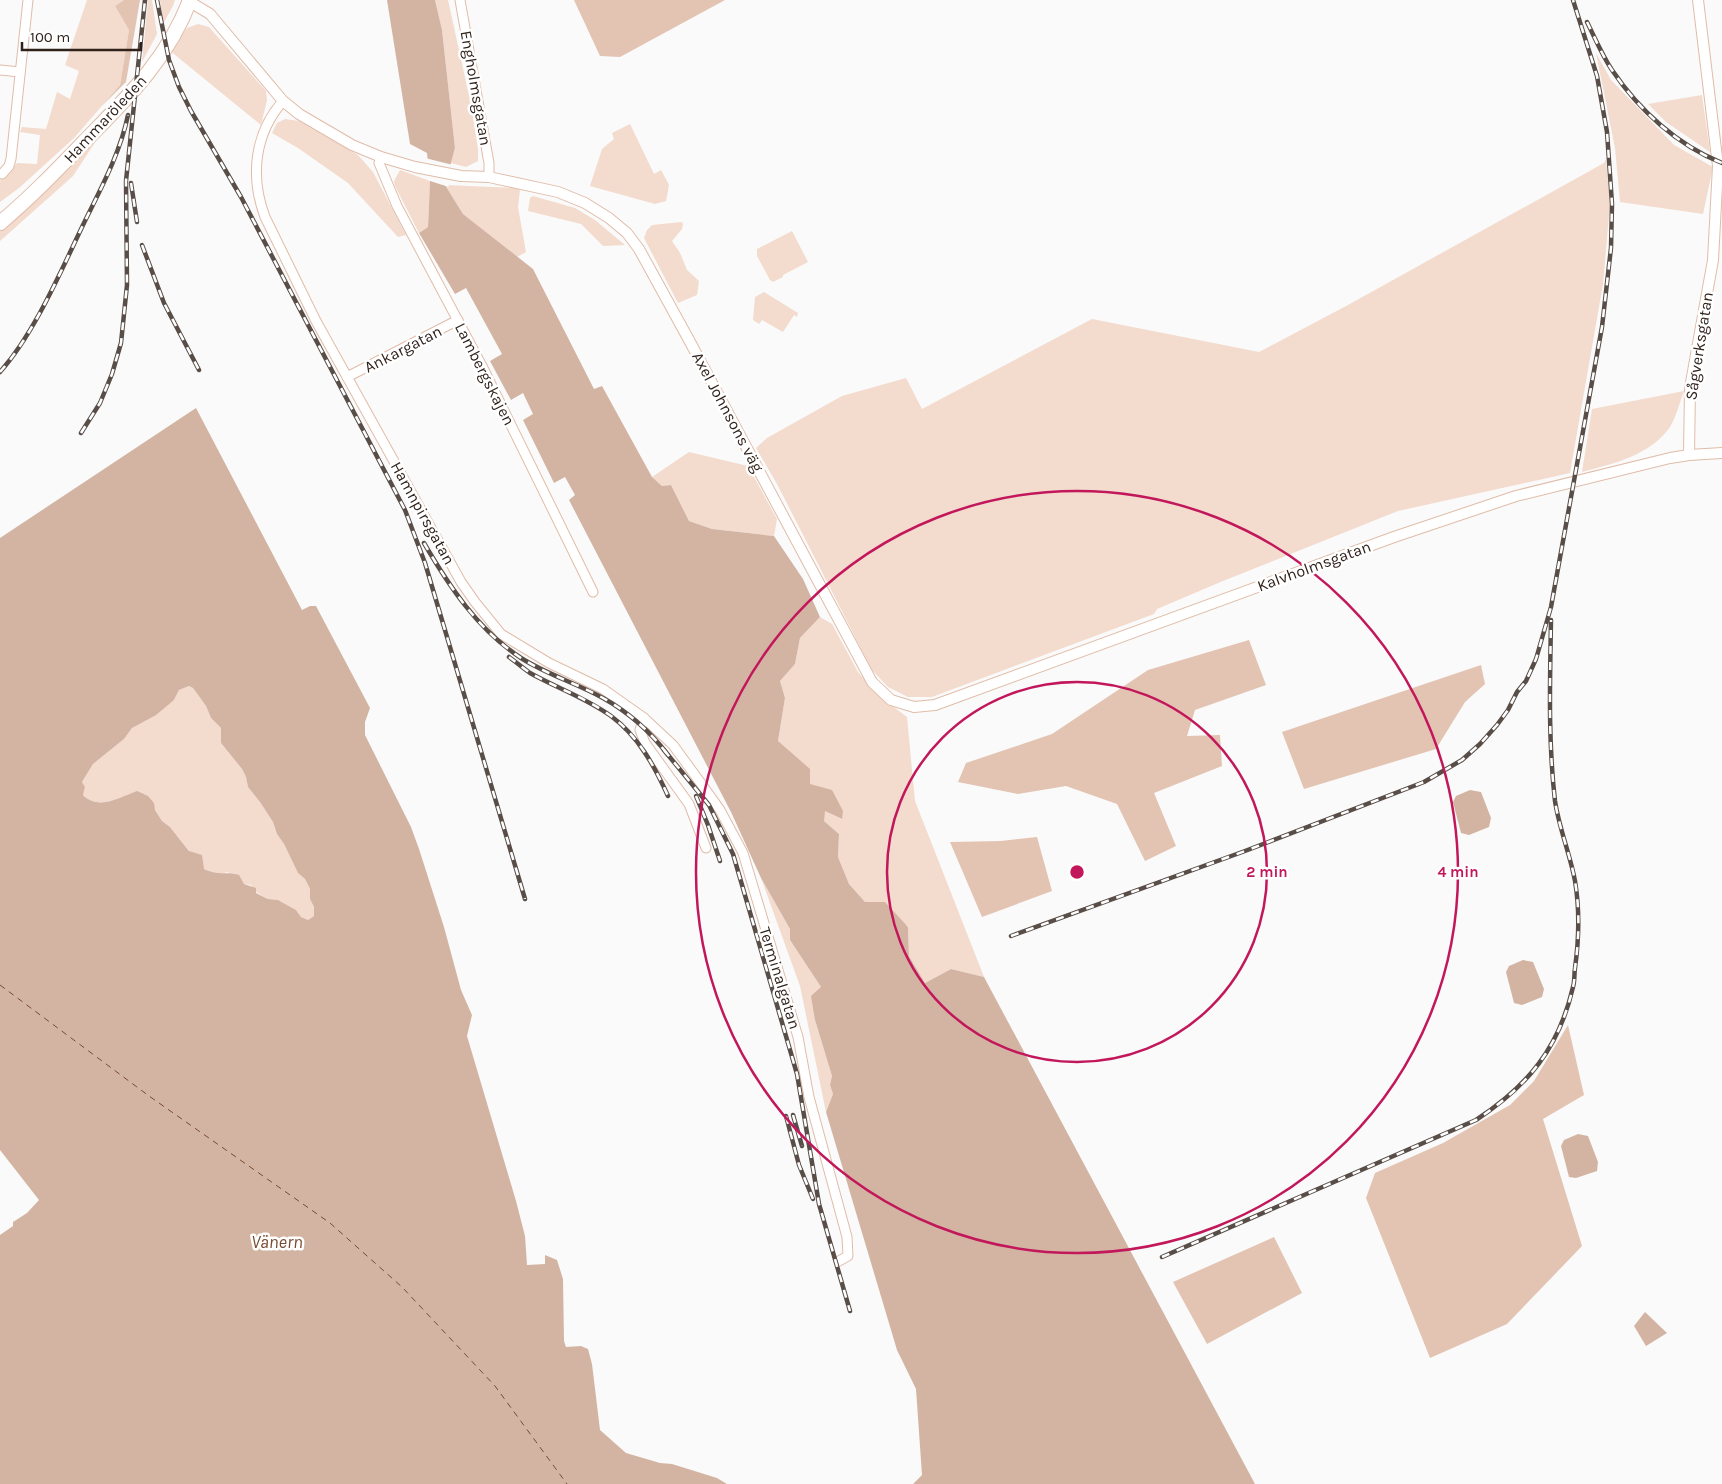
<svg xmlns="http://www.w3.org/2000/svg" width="1722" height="1484" font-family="Karla,sans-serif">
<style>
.green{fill:#f3dbce}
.forest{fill:#e3c3b2}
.water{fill:#d3b4a2;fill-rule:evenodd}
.pier{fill:#fafafa}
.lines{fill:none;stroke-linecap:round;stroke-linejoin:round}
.ferry{stroke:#784b30;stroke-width:1;stroke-dasharray:6 5;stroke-linecap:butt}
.minor-casing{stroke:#e0bca8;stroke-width:11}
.tertiary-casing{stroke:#e0bca8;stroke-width:12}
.primary-casing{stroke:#e0bca8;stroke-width:16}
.minor{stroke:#fff;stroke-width:9}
.tertiary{stroke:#fff;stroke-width:10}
.primary{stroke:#fff;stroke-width:14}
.rail-casing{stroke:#584d47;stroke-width:4.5}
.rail{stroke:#fff;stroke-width:2.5;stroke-dasharray:8;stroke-linecap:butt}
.ring{fill:none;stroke:#c2185b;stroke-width:2.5}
.labels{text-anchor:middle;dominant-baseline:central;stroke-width:5;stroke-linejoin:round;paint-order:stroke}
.street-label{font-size:16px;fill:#30221b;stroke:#fff}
.water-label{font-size:18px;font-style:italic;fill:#784b30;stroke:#fff}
.centre{fill:#c2185b;stroke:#fff;stroke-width:2.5}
.ring-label{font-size:15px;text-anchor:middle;font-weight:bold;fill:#c2185b;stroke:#fff;stroke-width:5;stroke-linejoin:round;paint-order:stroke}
</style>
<rect width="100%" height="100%" fill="#fafafa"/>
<g class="green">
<path d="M87,0H124L115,6L129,30L120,85L74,138L19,188L0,202V181L17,163L37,164L40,135L20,132L22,127L46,129L57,92L70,99L79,71L65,65Z"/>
<path d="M148,0H152L157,34L142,62Z"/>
<path d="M160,0H175L173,6L163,24Z"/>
<path d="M435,0H448L471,105L478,149V161L466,167L451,163L455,148L442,30Z"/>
<path d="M198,24L209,27L266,91L267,100L261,125L169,50L187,28Z"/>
<path d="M1596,53L1611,80L1674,145L1713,167L1703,214L1620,202L1615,148Z"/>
<path d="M1702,95L1710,152L1666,122L1648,104Z"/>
<path d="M285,119L299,121L358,155L373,172L406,235L398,237L348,183L298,148L272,133L277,123Z"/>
<path d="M109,121L73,176L0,241V229Z"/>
<path d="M630,124L654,174L661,170L669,185L666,201L655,204L590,186L602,149L614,139L612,133Z"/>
<path d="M1606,159L1610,204L1603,284L1570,473L1398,511L1223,581L1157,609L1154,614L932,697H908L888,687L872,670L777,484L756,448L767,438L842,396L906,378L922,409L1092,319L1259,352L1348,305L1604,163Z"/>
<path d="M400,170L430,181L428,227L419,233L395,186L394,181Z"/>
<path d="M445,185L515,188L520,190L518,207L526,252L517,257L463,214Z"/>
<path d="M533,196L575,208L595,220L625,245L603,246L581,224L528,211L530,198Z"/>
<path d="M682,222L683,225L682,229L672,241L680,253L687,270L699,281L697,295L678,303L644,238L647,230L652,225Z"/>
<path d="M792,231L808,262L783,275V277L773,282L770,280L757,256V249Z"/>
<path d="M764,292L798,313L797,317L794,315L783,332L762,320L759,324L753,320L755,297Z"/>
<path d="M1684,391C1680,402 1676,417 1670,427C1649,456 1615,463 1582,472L1592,409Z"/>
<path d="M689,452L748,466L777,519L774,536L712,529L689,521L671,485L662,486L652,477Z"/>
<path d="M820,617L832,624L858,672L878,695L907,717L915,801L984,977L951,969L925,983L909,956L908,926L865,902L849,884L838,857L839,834L824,821V810L841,819L843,811L810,784L778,741L785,698L780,681L795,664L800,638Z"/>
<path d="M189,686L193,688L206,706L211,718L221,728V743L242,769L246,777L248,787L260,802L273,822L277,834L284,844L298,873L305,879L310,889V899L314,907V916L308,920L301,917L296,910L278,900L268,899L256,892L251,885L244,884L228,872L214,875L204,869L170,827L162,821L155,810L129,794C115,801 96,808 83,795L85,787L82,782L93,764L124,739L132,728L174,700L179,690Z"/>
<path d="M761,878L790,929V940L821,987L815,1020L832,1076L830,1085L833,1094L826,1112L800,986Z"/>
</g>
<g class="forest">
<path d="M124,0H140L126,82L102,106L120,85L129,30L115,6Z"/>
<path d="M574,0H725L620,57L600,56Z"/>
<path d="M1249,640L1266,685L1195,710L1187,736L1220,735L1222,766L1154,793L1176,846L1145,861L1117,804L1066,786L1018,794L958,782L966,763L1052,734L1148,670Z"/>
<path d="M1481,665L1485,684L1465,702L1436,749L1304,789L1282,732Z"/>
<path d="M1037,837L1052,891L982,917L950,842L1001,841Z"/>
<path d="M1568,1025L1584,1095L1543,1119L1582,1246L1507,1324L1430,1358L1366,1198L1375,1173L1443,1143L1510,1105L1534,1081Z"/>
<path d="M1274,1237L1302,1293L1207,1344L1173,1282Z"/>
</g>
<g class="water">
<path d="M387,0H435L442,30L455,148L445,185L463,214L533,269L594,389L602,386L652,477L662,486L671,485L689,521L712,529L774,536L803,579L820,617L800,638L795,664L780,681L785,698L778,741L810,769V784L832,790L843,811L842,819L825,811L824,821L839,834L838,857L849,884L865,902H885L908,927L909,956L925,983L951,969L984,977L1255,1484H913L922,1475L916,1389L897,1350L826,1112L833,1094L830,1085L832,1076L815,1020L811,996L821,987L790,940V929L761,878L731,812L569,500L575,495L565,477L554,483L523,420L533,414L523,393L511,400L490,361L502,354L466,288L455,294L419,233L428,227L430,181L427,153L410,144Z"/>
<path d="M196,408L302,610L310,606H316L370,708L365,722V735L411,827L419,849L444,927L461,990L472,1015L467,1036L516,1201L525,1236L527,1265L545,1264V1255L557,1260L563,1279L564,1341L566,1347L581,1346L588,1349L592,1364L600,1430L626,1453L660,1463L672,1464L717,1478L727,1484H0V1235L13,1226V1222L27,1213L39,1200L0,1150V538ZM189,686L193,688L206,706L211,718L221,728V743L242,769L246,777L248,787L260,802L273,822L277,834L284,844L298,873L305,879L310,889V899L314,907V916L308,920L301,917L296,910L278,900L268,899L256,893V888L244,884L239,875C224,871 218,876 204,869L202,855L189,851L170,827L162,821L155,810L154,803L148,796L137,791C120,797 99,811 83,795L85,787L82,782L93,764L124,739L132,728L156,715L174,700L179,690Z"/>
<path d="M1470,790L1481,792L1491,818L1489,827L1469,835L1461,833L1453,802L1456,796Z"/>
<path d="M1523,960L1533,962L1544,989L1542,997L1522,1005L1514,1003L1506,972L1509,966Z"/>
<path d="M1578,1134L1588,1136L1598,1162L1597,1171L1576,1178L1569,1177L1561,1146L1564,1140Z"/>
<path d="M1645,1312L1667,1333L1646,1346L1634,1326Z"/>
</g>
<path class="pier" d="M425,158L453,165L448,185L449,187L427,180Z"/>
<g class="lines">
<path class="ferry" d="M0,985L149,1096L330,1223L402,1287L495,1386L567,1484"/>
<g class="minor-casing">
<g id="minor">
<path d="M460,0L489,163V177"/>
<path d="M0,70L20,72"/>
<path d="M283,101C254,134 250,177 265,217L316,321L461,582L475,602L501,634L549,663L603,689L644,718L640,730L645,743L689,804L706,848"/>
<path d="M381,157L379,163L397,206L482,366L593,592"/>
<path d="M2,174L9,166L11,159L28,0"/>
<path d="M347,377L458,320"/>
<path d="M644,718L673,745L700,782L720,810L743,853L798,1037L809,1097L847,1237L848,1256L839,1261"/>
</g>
</g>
<g class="tertiary-casing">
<g id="tertiary">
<path d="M187,0L210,14L283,101L299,114L352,145L381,157L415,167L461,176L489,177L558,192L585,203L609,218L627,233L639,249L689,340L872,682L891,700L914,707L935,705L1394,537L1516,496L1670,458L1689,455L1722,453"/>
<path d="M1689,455L1690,388L1713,260L1718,166L1698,0"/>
</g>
</g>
<g class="primary-casing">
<path id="primary" d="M0,223C30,198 56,171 83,143C126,99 168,59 190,0"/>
</g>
<use href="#minor" class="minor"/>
<use href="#tertiary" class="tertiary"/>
<use href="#primary" class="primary"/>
<g class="rail-casing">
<g id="rail">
<path d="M157,0L169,60L179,87L191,111L241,197L405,510L425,563L525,899"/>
<path d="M1587,22C1595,38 1602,55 1612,70C1639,110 1677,145 1722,163"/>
<path d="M131,183L137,222"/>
<path d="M142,245L164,303L199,370"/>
<path d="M0,372C34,334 61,271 83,225C100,190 120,154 128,115"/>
<path d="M81,433L100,403L112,374L121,343L127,285L126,181L145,0"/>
<path d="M424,543C449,586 478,630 521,658C546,674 576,683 603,698C628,712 650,731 668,755"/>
<path d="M509,657C516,662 523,668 530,673C557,688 586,698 611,716C638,736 654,765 668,796"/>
<path d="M664,750L709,805L733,854L797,1074L819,1204L850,1311"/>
<path d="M696,796L708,825L720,861"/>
<path d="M1011,936L1245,851L1424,782L1462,760L1480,744L1497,725L1508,710L1517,692L1526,681L1536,659L1551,607L1602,327L1611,248L1612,204L1607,132L1597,76L1573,0"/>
<path d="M793,1115L802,1146"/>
<path d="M786,1116L799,1165L813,1199"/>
<path d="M1162,1257L1476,1120C1528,1086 1559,1048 1573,987C1575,980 1574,974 1575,968C1579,939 1580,911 1575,881C1570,854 1559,828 1555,801C1548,741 1550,680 1551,620"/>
</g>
</g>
<use href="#rail" class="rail"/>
</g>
<g class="ring">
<circle cx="1077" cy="872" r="190"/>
<circle cx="1077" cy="872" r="381"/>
</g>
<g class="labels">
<g class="street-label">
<text transform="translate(476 88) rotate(80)">Engholmsgatan</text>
<text transform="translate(105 119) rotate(-47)">Hammaröleden</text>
<text transform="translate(1699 346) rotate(-81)">Sågverksgatan</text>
<text transform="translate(403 349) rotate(-27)">Ankargatan</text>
<text transform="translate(485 374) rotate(63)">Lambergskajen</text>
<text transform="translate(728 412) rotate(62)">Axel Johnsons väg</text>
<text transform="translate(423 513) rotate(61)">Hamnpirsgatan</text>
<text transform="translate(1314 566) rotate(-20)">Kalvholmsgatan</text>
<text transform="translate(780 978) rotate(73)">Terminalgatan</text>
</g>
<g class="water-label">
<text x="277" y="1242">Vänern</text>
</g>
</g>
<circle cx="1077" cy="872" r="8" class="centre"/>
<g class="ring-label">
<text x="1267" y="877">2 min</text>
<text x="1458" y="877">4 min</text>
</g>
<path d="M22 42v8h119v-8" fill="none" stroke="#30221b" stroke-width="2.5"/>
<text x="30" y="42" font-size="15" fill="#30221b" stroke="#ffffff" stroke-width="4" paint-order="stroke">100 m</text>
</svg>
